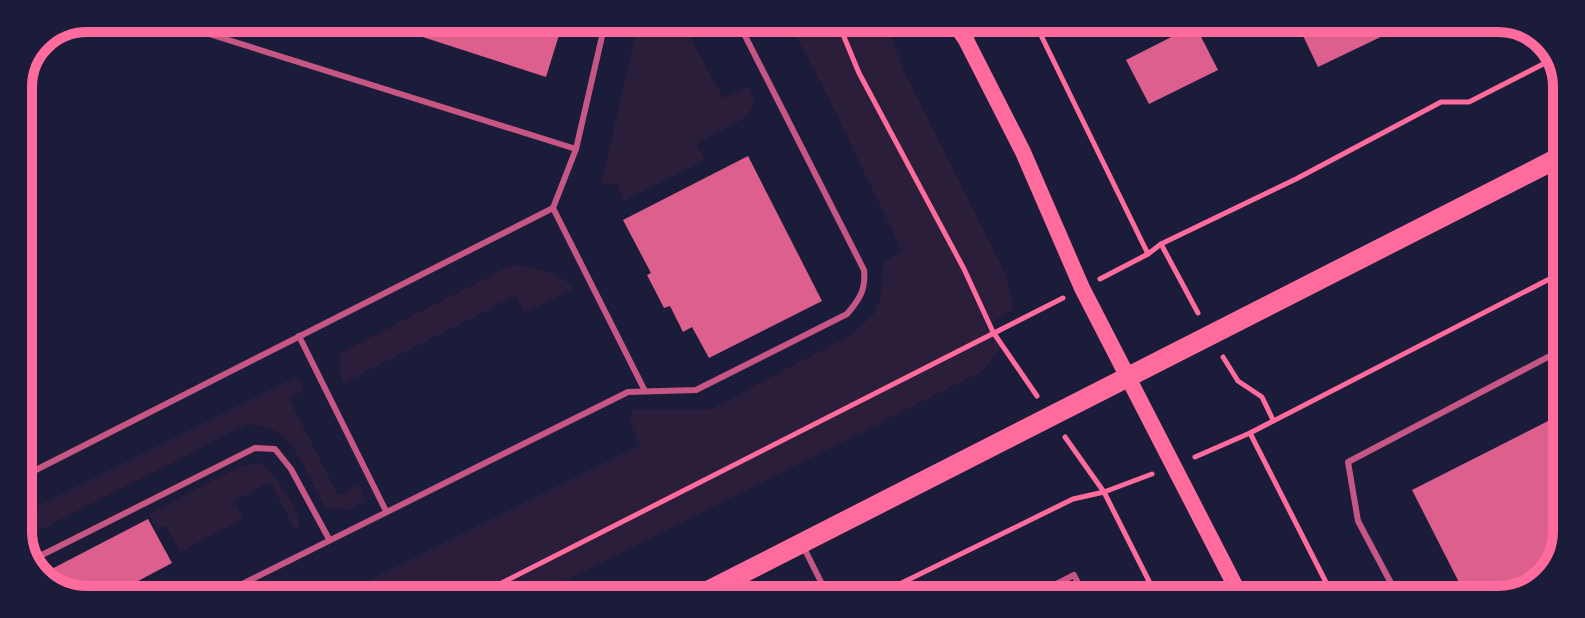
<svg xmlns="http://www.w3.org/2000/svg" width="1585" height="618" font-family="'Noto Sans',sans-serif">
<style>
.green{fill:#2a1e3b}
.building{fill:#dd5f8e}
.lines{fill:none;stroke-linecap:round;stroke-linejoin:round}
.path{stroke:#ff6b9d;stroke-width:5}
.service{stroke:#c65784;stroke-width:6}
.secondary{stroke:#ff6b9d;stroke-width:16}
.primary{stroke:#ff6b9d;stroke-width:20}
.rim{fill:none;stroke:#ff6b9d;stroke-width:10}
</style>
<rect width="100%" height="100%" fill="#1b1b3a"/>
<g class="green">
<path d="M639,19L681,20L723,98L749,86L754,103L747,117L697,144L705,160L623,201L617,183L601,185Z"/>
<path d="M788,20H885L904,71L1006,275L1014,310L988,324L1001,347L983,371L534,597H335L640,445L629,420L633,409H711L851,335L874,314L881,297L883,263L902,251L832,105Z"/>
<path d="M517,265C538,268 560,272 574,289L525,313L515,296L344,383L339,372L340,353L508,267Z"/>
<path d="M296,377L302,383L303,390L289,399L338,495L359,485L366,501L348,510L326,507C304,474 294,421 246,425L20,540L18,516Z"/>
<path d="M258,462C279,477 295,502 300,527L295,529L270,482L234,501L243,519L180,552L166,525L157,529L149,514L239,467Z"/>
</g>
<g class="building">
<path d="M367,19H564L546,77Z"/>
<path d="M1296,21H1329L1412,22L1318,67Z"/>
<path d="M1195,25L1218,70L1149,104L1126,60Z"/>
<path d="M748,156L822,301L709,358L692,327L683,332L670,306L664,308L647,275L651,273L623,220Z"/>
<path d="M1550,420L1564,447L1563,553L1476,600H1468L1412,490Z"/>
<path d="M148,519L172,563L125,588L129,595L65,596L42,580L40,575Z"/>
</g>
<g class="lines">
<g class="path">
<path d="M837,20L859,73L964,269L993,332L1037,396"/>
<path d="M1034,21L1148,254"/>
<path d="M1161,244L1198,313"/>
<path d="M1100,279L1148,254L1161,244L1296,179L1441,102H1469L1557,57"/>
<path d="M1223,357L1238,381L1262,397L1273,420"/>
<path d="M1250,433L1565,271"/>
<path d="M1065,437L1104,492L1158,599"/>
<path d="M1195,457L1250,433L1335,600"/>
<path d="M474,597L1063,298"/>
<path d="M871,598L1073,499L1104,492L1152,474"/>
</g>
<g class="service">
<path d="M158,18L576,149"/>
<path d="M969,38L989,20"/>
<path d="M553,208L645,391"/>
<path d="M299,336L386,511"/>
<path d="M18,479L553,208L576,149L606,19"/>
<path d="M804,548L829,598"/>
<path d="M28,562L255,448L275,449L291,469L329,539"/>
<path d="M216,597L628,392L696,390L847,314C860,299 866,289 864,270L737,20"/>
<path d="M1027,599L1074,575L1086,599"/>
<path d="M1224,599L1239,592"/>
<path d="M1400,600L1358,521L1348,462L1565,348"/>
</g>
<path class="secondary" d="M952,20L966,40L1023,152L1082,288L1242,599"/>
<path class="primary" d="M694,598L1566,154"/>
</g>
<path d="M0 0H1585V618H0ZM87 32H1498A55 55 0 0 1 1553 87V531A55 55 0 0 1 1498 586H87A55 55 0 0 1 32 531V87A55 55 0 0 1 87 32Z" fill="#1b1b3a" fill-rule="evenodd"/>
<path class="rim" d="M87 32H1498A55 55 0 0 1 1553 87V531A55 55 0 0 1 1498 586H87A55 55 0 0 1 32 531V87A55 55 0 0 1 87 32Z"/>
</svg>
